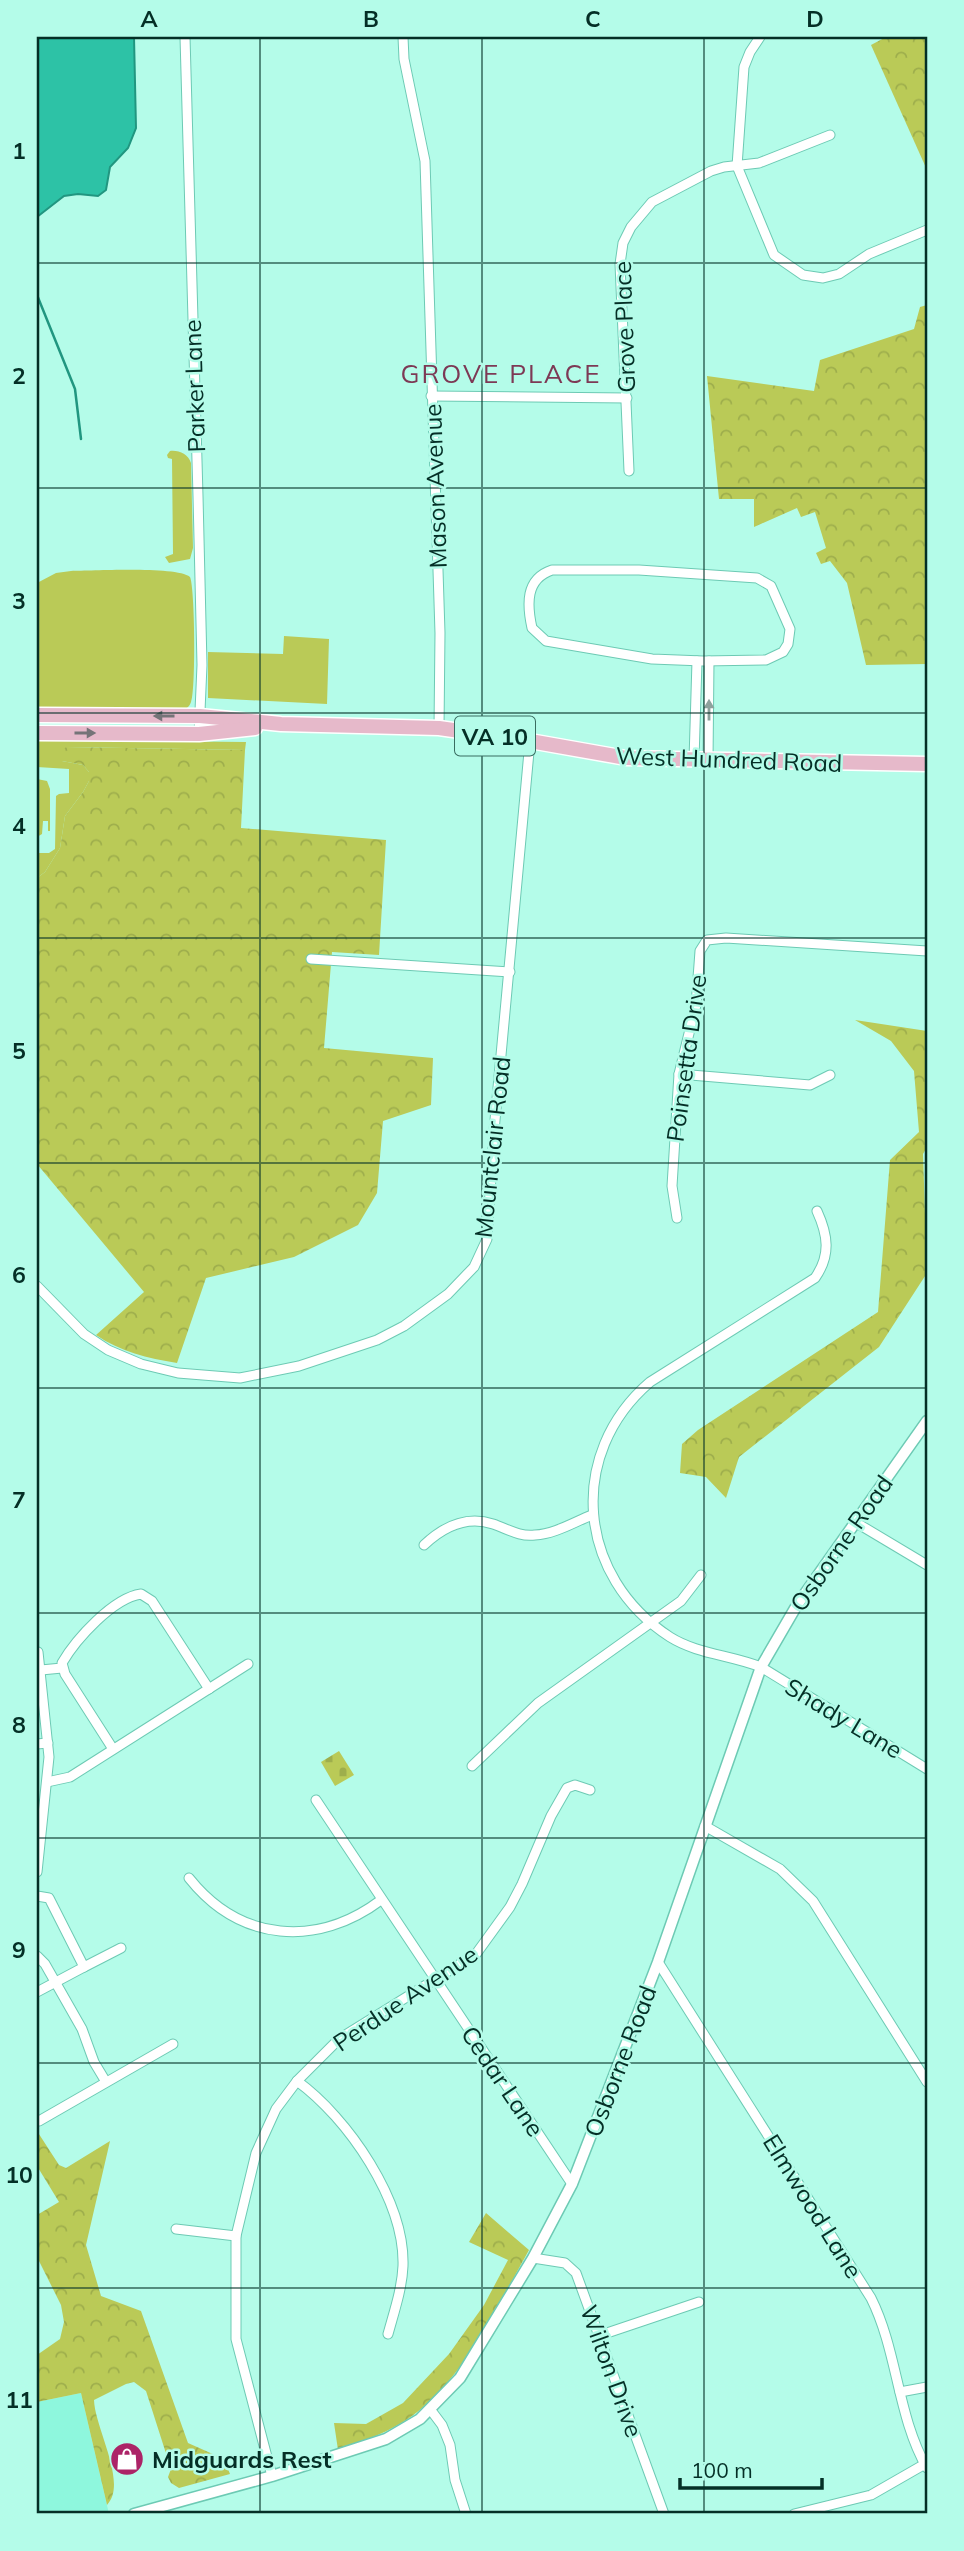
<svg xmlns="http://www.w3.org/2000/svg" width="964" height="2551" font-family="Mulish,sans-serif">
<style>
.built{fill:#8ef7dd}
.green{fill:#baca57}
.forest{fill:url(#forest-crowns)}
.cemetery{fill:url(#cemetery-stones)}
.water{fill:#2dc2a6;stroke:#219680;stroke-width:2}
.lines{fill:none;stroke-linecap:round;stroke-linejoin:round}
.stream{stroke:#219680;stroke-width:2.5}
.minor-casing{stroke:#6dcab4;stroke-width:11}
.tertiary-casing{stroke:#6dcab4;stroke-width:13}
.primary-casing{stroke:#fff;stroke-width:17}
.minor{stroke:#fff;stroke-width:9}
.tertiary{stroke:#fff;stroke-width:10}
.primary{stroke:#e6b9ca;stroke-width:14}
.oneway{fill:#8ea19d}
.oneway2{fill:#757478}
.grid{fill:none;stroke:#042f26;stroke-width:2;stroke-opacity:0.55}
.labels{text-anchor:middle;dominant-baseline:central;stroke-width:5;stroke-linejoin:round;paint-order:stroke}
.shield{fill:#b4fce9;stroke:#396c60;stroke-width:2}
.shield-label{font-size:23px;font-weight:bold;fill:#042f26}
.street-label{font-size:24px;fill:#042f26;stroke:#b4fce9}
.poi-label{font-size:24px;font-weight:bold;fill:#042f26;stroke:#b4fce9;text-anchor:start}
.neighbourhood-label{font-size:26px;letter-spacing:2px;fill:#7d3955;stroke:#b4fce9}
.neatline{fill:none;stroke:#042f26;stroke-width:2.5}
.grid-label{font-size:23px;text-anchor:middle;font-weight:bold;fill:#042f26}
</style>
<defs>
<pattern id="forest-crowns" width="20" height="18" patternUnits="userSpaceOnUse" patternTransform="scale(1.75)"><rect width="20" height="18" fill="#baca57"/><path d="M2 6a3 3 0 1 1 6 0M12 15a3 3 0 1 1 6 0" fill="none" stroke="#9eae4c"/></pattern>
<pattern id="cemetery-stones" width="16" height="16" patternUnits="userSpaceOnUse" patternTransform="scale(1.75)"><rect width="16" height="16" fill="#baca57"/><path d="M2 7V4a2 2 0 0 1 4 0v3zM10 15v-3a2 2 0 0 1 4 0v3z" fill="#9eae4c"/></pattern>
</defs>
<rect width="100%" height="100%" fill="#b4fce9"/>
<path class="built" d="M81,2393L109,2514H37V2402Z"/>
<g class="green">
<path d="M170,451C179,450 188,454 191,463L193,548L190,559L169,563L165,557L173,554L172,459L168,458L167,455Z"/>
<path d="M71,571C93,571 176,566 190,577C195,588 196,691 191,702C189,707 188,707 184,710H37V583L56,573Z"/>
<path d="M284,636L329,639L327,704L208,698V652L283,654Z"/>
<path d="M37,740L246,742L245,750L67,747L62,761L83,765L89,772V781L83,792L65,816L60,848L45,872L37,878V853H49L55,849L56,796L59,794L69,793V769L37,767Z"/>
<path d="M37,779L47,781L50,789V831H48V821H43L42,834L37,837Z"/>
</g>
<g class="forest">
<path d="M886,37H927V170L871,45Z"/>
<path d="M927,305V664L866,665L847,583L830,561L821,564L816,553L826,548L815,512L801,517L797,508L754,527V499H719L707,376L814,391L820,360L914,329L920,307Z"/>
<path d="M67,747L245,750L241,828L386,840L379,955L332,952L324,1048L433,1058L431,1105L383,1121L377,1193L358,1225L294,1257L206,1278L177,1363C147,1358 121,1352 96,1335L144,1292L37,1164V878L45,872L60,848L65,816L83,792L89,781V772L83,765L62,761L60,750Z"/>
<path d="M855,1020L927,1031V1147L923,1154L927,1273L879,1347L739,1457L726,1498L706,1477L680,1473L682,1444L698,1430L878,1312L890,1160L919,1132L914,1071L891,1041Z"/>
<path d="M37,2131L59,2165L66,2168L110,2141L86,2245L101,2296L141,2311L188,2443L224,2459L230,2474L179,2488L171,2483L168,2477L171,2469L146,2391L134,2382L126,2384L94,2400C95,2429 128,2483 107,2505L81,2393L37,2402V2355L60,2339L64,2322L61,2305L37,2257V2215L59,2202L37,2166Z"/>
<path d="M486,2213L529,2250C498,2305 464,2379 412,2416C390,2432 363,2441 338,2450L334,2423L366,2424L403,2403L449,2354L484,2305L508,2260L469,2242Z"/>
</g>
<path class="cemetery" d="M339,1751L354,1775L335,1786L321,1762Z"/>
<path class="water" d="M37,37H134L136,128L128,148L110,167L106,190L98,196L78,194L64,196L37,217Z"/>
<g class="lines">
<path class="stream" d="M37,295L75,389L81,439"/>
<g class="minor-casing">
<g id="minor">
<path d="M185,37L198,496L202,665L199,734"/>
<path d="M403,37L404,59L425,161L440,633L439,728"/>
<path d="M760,37L750,52L744,67L737,166L774,255L803,275L823,278L839,274L869,254L927,230"/>
<path d="M431,396L627,398"/>
<path d="M629,471L620,264L623,243L631,227L652,202L711,171L724,167L759,163L830,135"/>
<path d="M552,570H639L757,578L771,586L790,629L788,644L783,652L766,660L703,661L652,659L546,641L532,628C527,605 525,579 552,570Z"/>
<path d="M694,760L697,661"/>
<path d="M708,760L709,661"/>
<path d="M311,959L510,972"/>
<path d="M679,1074L810,1085L830,1075"/>
<path d="M817,1211C828,1235 831,1255 815,1278L650,1382C566,1454 577,1577 670,1637C697,1654 731,1655 761,1667L927,1769"/>
<path d="M677,1218L672,1186L679,1074L696,1005L700,951L707,940L726,938L927,951"/>
<path d="M37,1286L84,1334L108,1350L141,1364L178,1373L240,1378L299,1366L377,1340L404,1326L448,1294L474,1267L487,1239L494,1131L530,741"/>
<path d="M855,1522L927,1565"/>
<path d="M424,1545C443,1527 466,1515 493,1524C508,1529 519,1537 535,1535C555,1534 574,1522 592,1515"/>
<path d="M41,1670L62,1668"/>
<path d="M37,1744L48,1743"/>
<path d="M113,1749L65,1674L62,1663C76,1639 113,1598 141,1594L152,1601L209,1689"/>
<path d="M472,1766L538,1703L681,1601L701,1575"/>
<path d="M47,1782L70,1777L248,1664"/>
<path d="M316,1800L572,2184"/>
<path d="M705,1826L780,1869L813,1901L927,2082"/>
<path d="M37,1872L49,1757L38,1652"/>
<path d="M189,1878C240,1942 317,1948 381,1900"/>
<path d="M37,1896L49,1898L84,1967L37,1992"/>
<path d="M37,1956L45,1964L82,2029L94,2062L106,2082"/>
<path d="M658,1962L871,2298C898,2352 897,2416 927,2468"/>
<path d="M84,1967L121,1948"/>
<path d="M297,2081C348,2118 405,2201 403,2266C402,2289 394,2312 388,2334"/>
<path d="M39,2121L173,2044"/>
<path d="M176,2229L236,2236"/>
<path d="M533,2258L565,2263L576,2273L664,2514"/>
<path d="M598,2336L699,2302"/>
<path d="M900,2392L927,2387"/>
<path d="M430,2409L442,2425L450,2445L455,2480L466,2514"/>
<path d="M272,2476L236,2339V2236L256,2153L276,2109L297,2081L339,2039L476,1954L510,1907L522,1884L551,1816L567,1788L575,1785L590,1790"/>
<path d="M794,2514L871,2495L925,2464"/>
</g>
</g>
<g class="tertiary-casing">
<path id="tertiary" d="M134,2514L272,2476L386,2439L420,2419L460,2378L533,2258L572,2184L658,1962L761,1667L797,1605L927,1421"/>
</g>
<g class="primary-casing">
<g id="primary">
<path d="M37,715L200,716L281,724L439,728L530,741L626,758L927,764"/>
<path d="M37,733L199,734L255,728"/>
</g>
</g>
<use href="#minor" class="minor"/>
<use href="#tertiary" class="tertiary"/>
<use href="#primary" class="primary"/>
</g>
<defs><path id="oneway-solid" d="M-6-.8H1V-3.2L6.5 0L1 3.2V.8H-6Z" transform="scale(1.75)"/></defs>
<use class="oneway" href="#oneway-solid" transform="translate(709 710) rotate(-90)"/>
<g class="oneway2">
<use href="#oneway-solid" transform="translate(164 716) rotate(-180)"/>
<use href="#oneway-solid" transform="translate(85 733)"/>
</g>
<path class="grid" d="M260,37V2514M482,37V2514M704,37V2514M37,263H927M37,488H927M37,713H927M37,938H927M37,1163H927M37,1388H927M37,1613H927M37,1838H927M37,2063H927M37,2288H927"/>
<defs>
<g id="shop-disc" transform="scale(1.75)"><circle r="9.5" fill="#ac2467" stroke="#b4fce9"/><path d="M-5-2.5h2.3a2.7 3.5 0 0 1 5.4 0H5L5.5 6h-11ZM-1.5-2.5h3a1.5 2.3 0 0 0-3 0Z" fill="#fff"/></g>
</defs>
<g fill-rule="evenodd">
<use href="#shop-disc" x="127" y="2459"/>
</g>
<g class="labels">
<rect class="shield" x="455" y="716.5" width="80" height="39" rx="5"/>
<g class="shield-label">
<text x="495" y="736">VA 10</text>
</g>
<g class="street-label">
<text transform="translate(624 327) rotate(-92)">Grove Place</text>
<text transform="translate(194 386) rotate(-92)">Parker Lane</text>
<text transform="translate(435 486) rotate(-92)">Mason Avenue</text>
<text transform="translate(729 759) rotate(2)">West Hundred Road</text>
<text transform="translate(686 1058) rotate(-82)">Poinsetta Drive</text>
<text transform="translate(492 1147) rotate(-84)">Mountclair Road</text>
<text transform="translate(841 1543) rotate(-55)">Osborne Road</text>
<text transform="translate(844 1718) rotate(31)">Shady Lane</text>
<text transform="translate(405 1998) rotate(-34)">Perdue Avenue</text>
<text transform="translate(620 2061) rotate(-69)">Osborne Road</text>
<text transform="translate(503 2081) rotate(56)">Cedar Lane</text>
<text transform="translate(813 2206) rotate(58)">Elmwood Lane</text>
<text transform="translate(612 2371) rotate(70)">Wilton Drive</text>
</g>
<g class="poi-label">
<text x="152" y="2459">Midguards Rest</text>
</g>
<g class="neighbourhood-label">
<text x="501" y="373">GROVE PLACE</text>
</g>
</g>
<rect width="964" height="2551" fill="none" stroke="#b4fce9" stroke-width="77"/>
<path d="M680 2478v10h142v-10" fill="none" stroke="#042f26" stroke-width="3.5"/>
<text x="691" y="2478" font-size="21" fill="#042f26" stroke="#b4fce9" stroke-width="5" paint-order="stroke">100 m</text>
<rect x="38" y="38" width="888" height="2474" class="neatline"/>
<g class="grid-label">
<text x="149" y="27">A</text>
<text x="371" y="27">B</text>
<text x="593" y="27">C</text>
<text x="815" y="27">D</text>
<text x="19" y="159">1</text>
<text x="19" y="384">2</text>
<text x="19" y="609">3</text>
<text x="19" y="834">4</text>
<text x="19" y="1059">5</text>
<text x="19" y="1283">6</text>
<text x="19" y="1508">7</text>
<text x="19" y="1733">8</text>
<text x="19" y="1958">9</text>
<text x="19" y="2183">10</text>
<text x="19" y="2408">11</text>
</g>
</svg>
